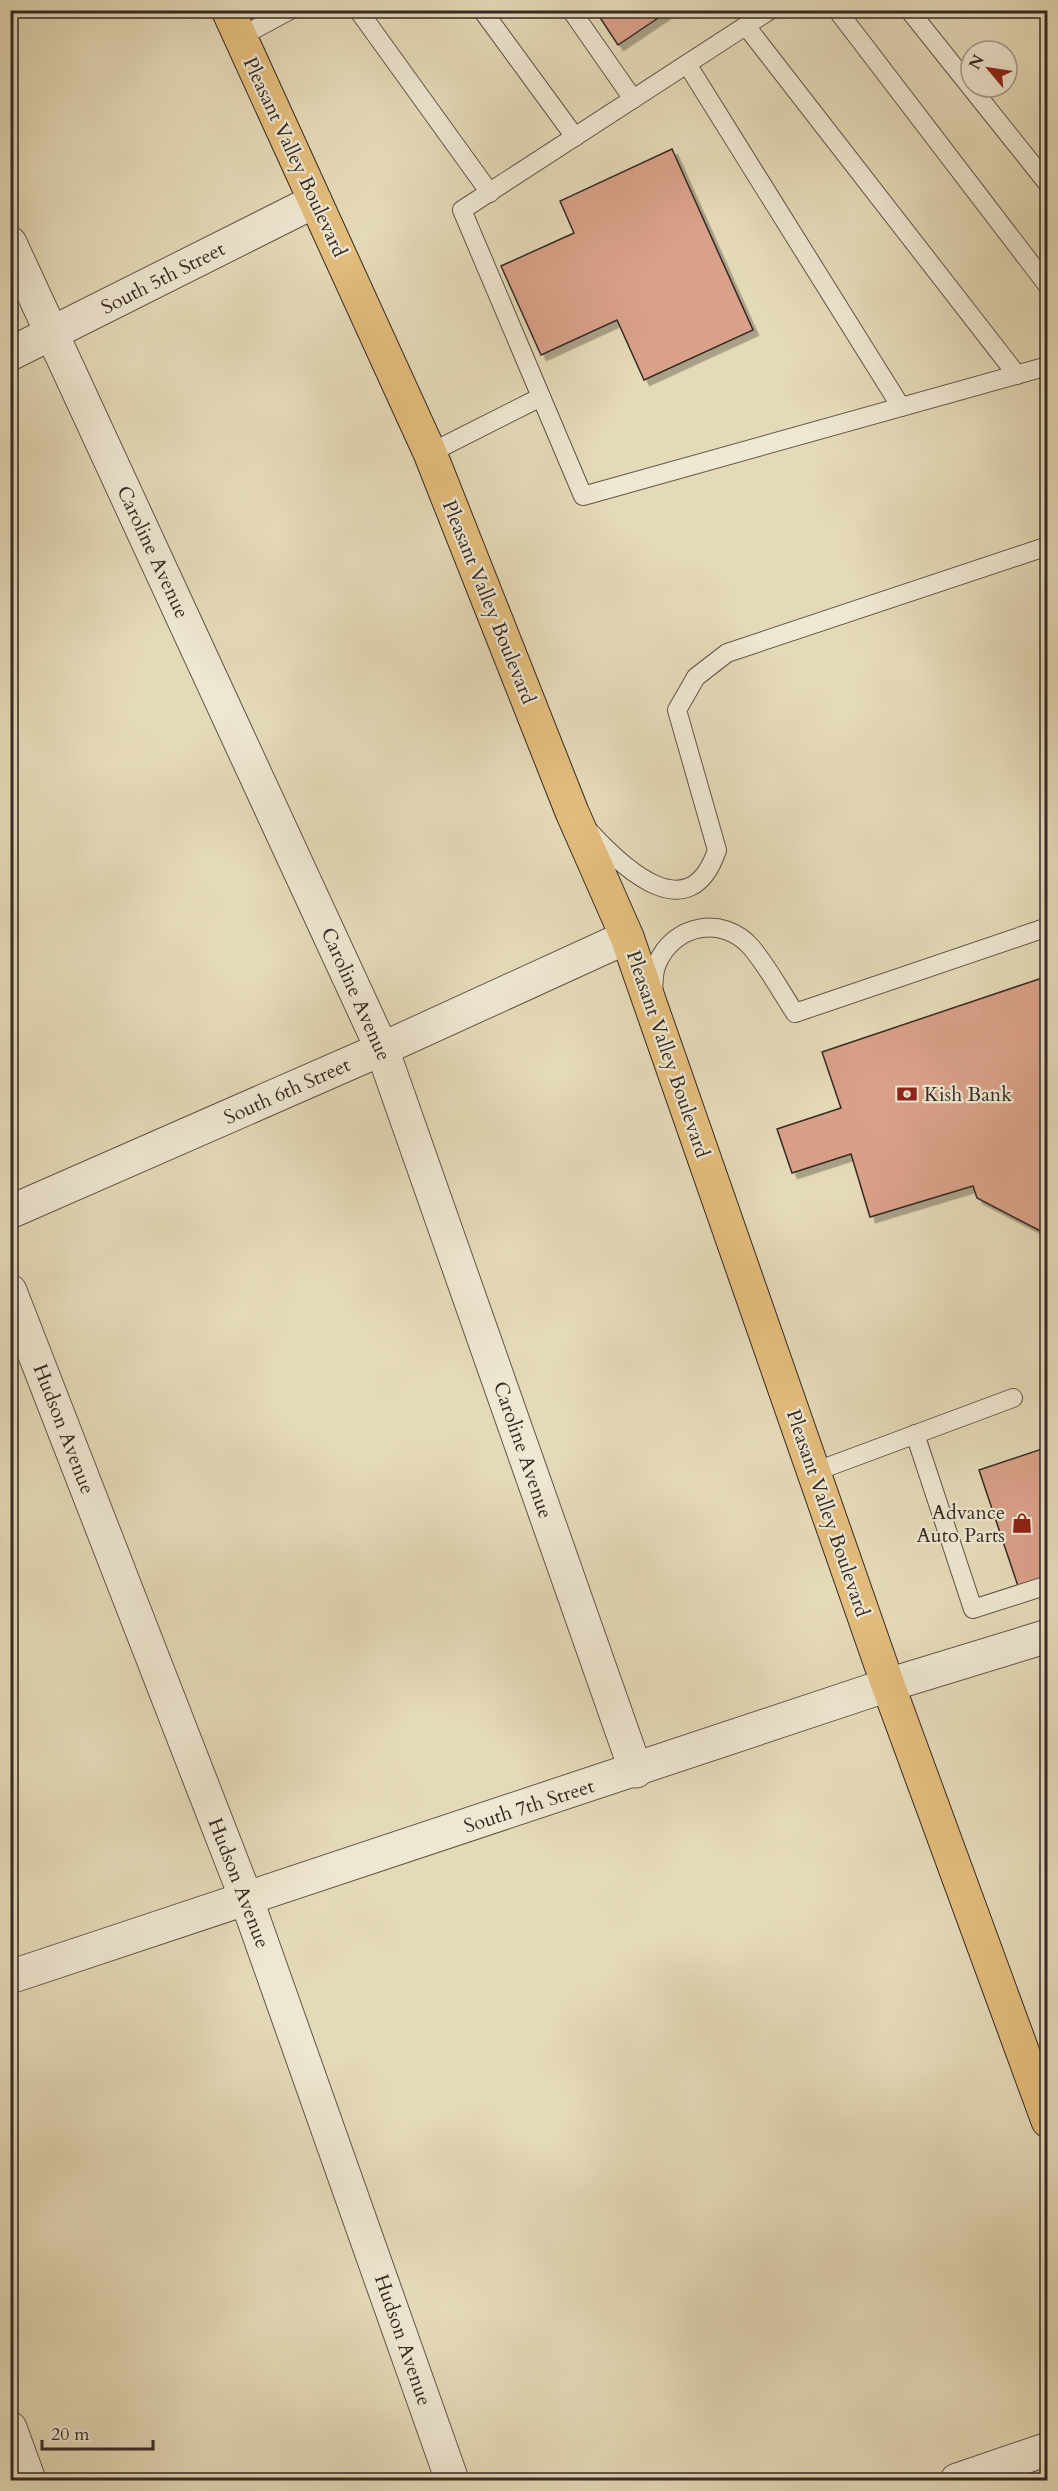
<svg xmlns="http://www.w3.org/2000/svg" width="1058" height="2491" font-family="Cardo,serif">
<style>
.building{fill:#d9a189;stroke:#352924;stroke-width:1.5;filter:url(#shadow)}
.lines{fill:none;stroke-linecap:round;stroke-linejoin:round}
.service-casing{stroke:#615549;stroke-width:20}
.minor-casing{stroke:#615549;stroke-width:35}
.primary-casing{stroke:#352924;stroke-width:35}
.service{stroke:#eee7d1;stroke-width:18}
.minor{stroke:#eee7d1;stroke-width:33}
.primary{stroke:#e2bd7c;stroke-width:33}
.labels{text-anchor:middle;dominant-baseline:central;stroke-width:4.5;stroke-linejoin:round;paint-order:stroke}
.street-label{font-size:20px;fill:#352924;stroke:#eee7d1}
.poi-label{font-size:20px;fill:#352924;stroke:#eee7d1;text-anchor:start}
</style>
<defs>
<filter id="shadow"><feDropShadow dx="5.5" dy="5.5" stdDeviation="0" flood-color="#0004"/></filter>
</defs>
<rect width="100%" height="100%" fill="#e5dab8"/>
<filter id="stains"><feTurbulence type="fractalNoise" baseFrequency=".00333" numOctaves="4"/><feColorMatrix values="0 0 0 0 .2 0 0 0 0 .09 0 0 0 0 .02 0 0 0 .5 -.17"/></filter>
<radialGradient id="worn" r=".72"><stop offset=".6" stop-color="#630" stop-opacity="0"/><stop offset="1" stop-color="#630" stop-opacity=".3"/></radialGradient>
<g class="building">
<path d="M595,10H670L618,45Z"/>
<path d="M672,149L753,330L644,380L617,320L541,355L501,266L574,233L560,201Z"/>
<path d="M1048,976V1235L977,1198L973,1186L870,1217L851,1154L792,1173L777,1129L841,1108L822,1052Z"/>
<path d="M1048,1447V1576L1018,1586L979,1470Z"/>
</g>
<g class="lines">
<g class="service-casing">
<g id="service">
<path d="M358,10L490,193"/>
<path d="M482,10L575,137"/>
<path d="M571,10L633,99"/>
<path d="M770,10L462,210L583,496L1048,366"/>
<path d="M837,10L1048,286"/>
<path d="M909,10L1048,184"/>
<path d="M746,26L1017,375"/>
<path d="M240,37L290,10"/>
<path d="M687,64L901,407"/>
<path d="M430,453L541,397"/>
<path d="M589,831C624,869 690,931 717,850L677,710L696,677L727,653L1048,546"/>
<path d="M653,992C654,983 653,972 657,964C673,924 723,915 751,947C768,967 781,992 795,1013L1048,927"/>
<path d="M915,1434L973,1609L1048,1585"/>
<path d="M814,1472L1013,1398"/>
</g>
</g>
<g class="minor-casing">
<g id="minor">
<path d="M10,243L382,1049L636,1771"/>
<path d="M10,354L315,201"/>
<path d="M10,1212L382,1049L627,937"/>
<path d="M10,1291L246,1898L452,2480"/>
<path d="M10,1977L888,1685L1048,1636"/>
<path d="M10,2428L29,2480"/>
<path d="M957,2480L1048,2449"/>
</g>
</g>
<g class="primary-casing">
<path id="primary" d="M228,10L430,453L572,812L627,937L888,1685L1048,2121"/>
</g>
<use href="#service" class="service"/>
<use href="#minor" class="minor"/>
<use href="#primary" class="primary"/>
</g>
<defs>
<g id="bank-bare" transform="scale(1.62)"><path d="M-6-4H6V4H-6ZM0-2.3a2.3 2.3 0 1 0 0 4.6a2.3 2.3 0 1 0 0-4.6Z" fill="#8f2418" stroke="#eee7d1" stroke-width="2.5" paint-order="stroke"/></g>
<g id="shop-bare" transform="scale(1.62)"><path d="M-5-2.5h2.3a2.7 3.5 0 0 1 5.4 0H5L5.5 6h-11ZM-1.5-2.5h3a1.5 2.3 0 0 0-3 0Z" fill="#8f2418" stroke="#eee7d1" stroke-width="2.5" paint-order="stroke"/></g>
</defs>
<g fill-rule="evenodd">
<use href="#bank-bare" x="907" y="1094"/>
<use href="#shop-bare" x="1022" y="1523"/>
</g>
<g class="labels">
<g class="street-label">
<text transform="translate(295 157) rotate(65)">Pleasant Valley Boulevard</text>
<text transform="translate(163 278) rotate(-27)">South 5th Street</text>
<text transform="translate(153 552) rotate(65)">Caroline Avenue</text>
<text transform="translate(489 602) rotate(68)">Pleasant Valley Boulevard</text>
<text transform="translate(356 994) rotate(66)">Caroline Avenue</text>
<text transform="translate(668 1054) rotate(71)">Pleasant Valley Boulevard</text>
<text transform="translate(287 1091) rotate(-24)">South 6th Street</text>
<text transform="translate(64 1429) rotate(69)">Hudson Avenue</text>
<text transform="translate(523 1450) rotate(71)">Caroline Avenue</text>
<text transform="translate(828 1513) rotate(71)">Pleasant Valley Boulevard</text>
<text transform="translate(529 1806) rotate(-18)">South 7th Street</text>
<text transform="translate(239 1883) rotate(69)">Hudson Avenue</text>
<text transform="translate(403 2340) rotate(71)">Hudson Avenue</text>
</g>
<g class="poi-label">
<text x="924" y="1094">Kish Bank</text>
<text x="1005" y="1512" text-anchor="end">Advance<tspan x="1005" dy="23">Auto Parts</tspan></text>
</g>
</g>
<rect width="1058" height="2491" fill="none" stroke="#e5dab8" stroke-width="36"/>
<rect x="12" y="12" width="1034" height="2467" fill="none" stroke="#352924" stroke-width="3"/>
<rect x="18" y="18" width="1022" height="2455" fill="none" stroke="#352924" stroke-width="1.5"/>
<g transform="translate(989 69) rotate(299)"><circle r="28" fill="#eee7d1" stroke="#a49b8c" stroke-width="1.5"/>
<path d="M0-4.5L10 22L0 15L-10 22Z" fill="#8f2418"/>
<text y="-9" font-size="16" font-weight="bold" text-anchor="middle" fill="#352924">N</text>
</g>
<path d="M42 2440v9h111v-9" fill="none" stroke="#352924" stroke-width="3"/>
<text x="51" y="2440" font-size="18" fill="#352924" stroke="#eee7d1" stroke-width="4.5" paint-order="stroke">20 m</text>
<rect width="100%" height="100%" filter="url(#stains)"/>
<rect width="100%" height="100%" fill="url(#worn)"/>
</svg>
